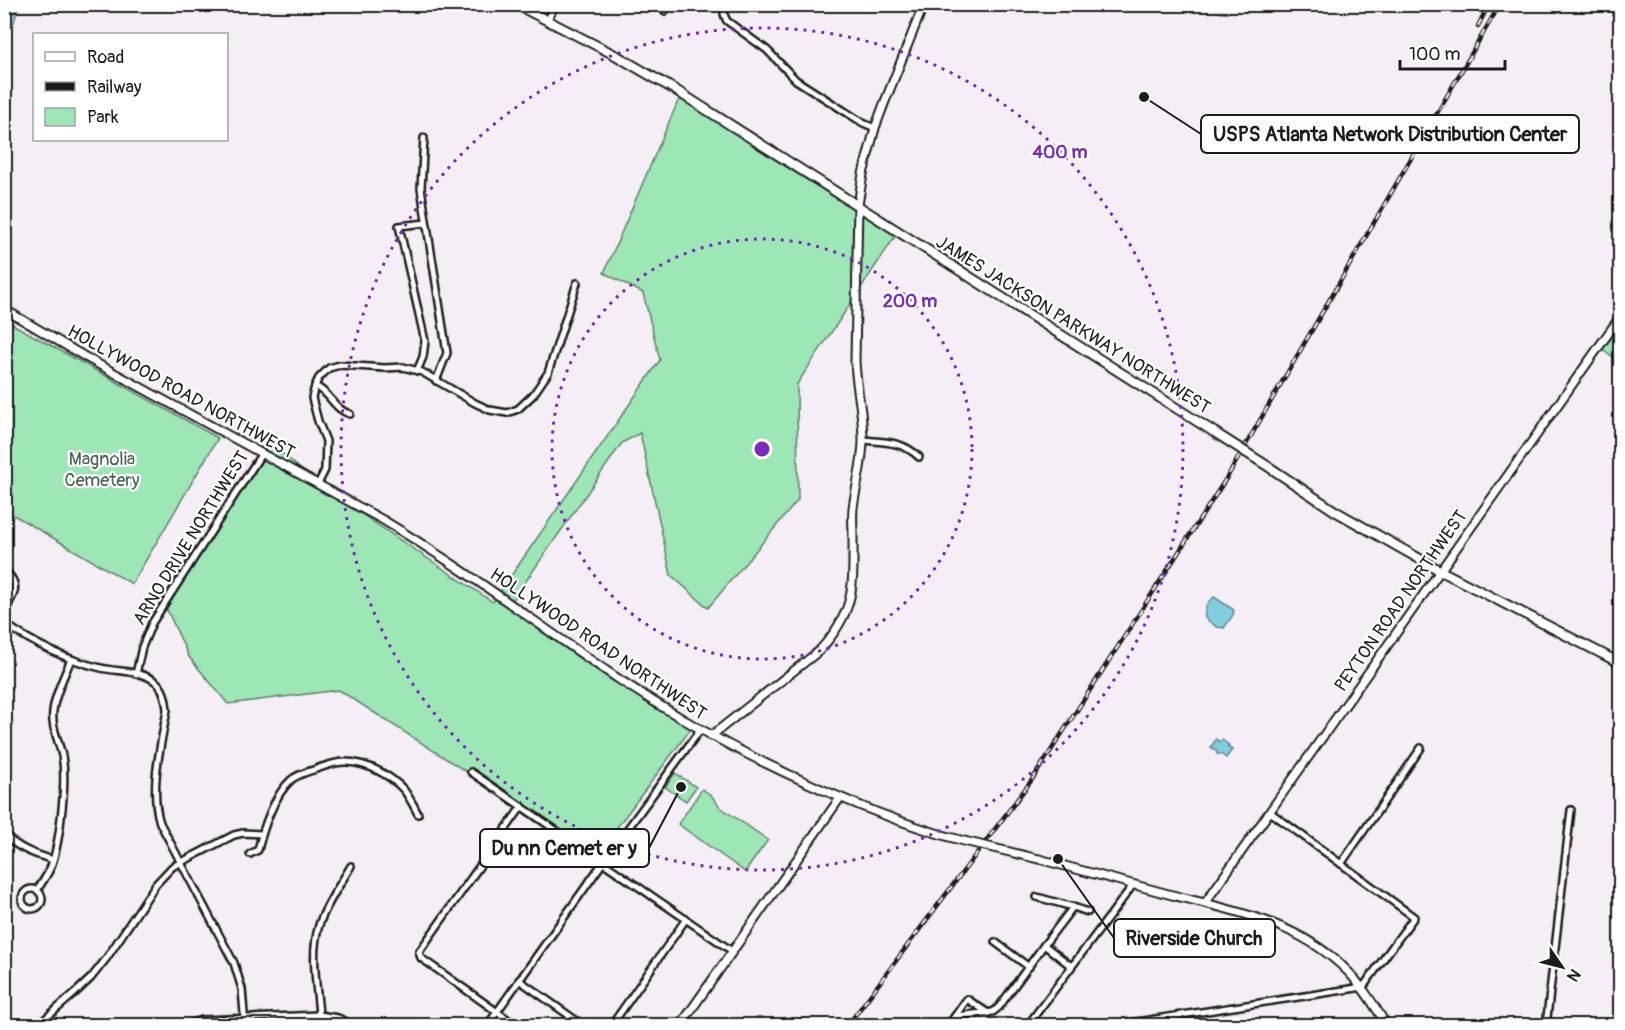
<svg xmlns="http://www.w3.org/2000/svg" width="1625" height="1030" font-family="Pangolin,sans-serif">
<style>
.green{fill:#9de6b5;stroke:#5c8168;stroke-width:1.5}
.water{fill:#81cedf;stroke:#598791;stroke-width:1.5}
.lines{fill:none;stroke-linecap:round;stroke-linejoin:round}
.minor-casing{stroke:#1c1c1c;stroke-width:10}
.tertiary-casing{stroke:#1c1c1c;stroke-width:11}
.secondary-casing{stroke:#1c1c1c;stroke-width:12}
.minor{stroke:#fff;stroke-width:5}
.tertiary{stroke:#fff;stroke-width:7}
.secondary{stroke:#fff;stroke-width:8}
.rail-casing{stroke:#1c1c1c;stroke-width:4.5}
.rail{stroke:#fff;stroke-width:2;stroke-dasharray:7;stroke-linecap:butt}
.tertiary-bridge-casing{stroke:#1c1c1c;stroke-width:11;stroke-linecap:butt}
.secondary-bridge-casing{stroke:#1c1c1c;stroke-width:12;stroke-linecap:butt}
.tertiary-bridge{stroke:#fff;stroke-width:7}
.secondary-bridge{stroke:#fff;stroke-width:8}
.ring{fill:none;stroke:#7b2cbf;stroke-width:3;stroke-dasharray:3 6}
.labels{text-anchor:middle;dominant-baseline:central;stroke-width:4.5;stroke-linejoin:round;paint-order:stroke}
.street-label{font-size:18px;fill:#1c1c1c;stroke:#fff}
.park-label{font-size:18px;fill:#496352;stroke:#fff}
.centre{fill:#7b2cbf;stroke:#fff;stroke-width:3}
.ring-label{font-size:18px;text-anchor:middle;font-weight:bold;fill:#7b2cbf;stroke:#fff;stroke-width:4.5;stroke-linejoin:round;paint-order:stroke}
.leader{fill:none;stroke:#1c1c1c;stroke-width:2}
.callout-dot{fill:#1c1c1c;stroke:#fff;stroke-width:2}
.callout{fill:#fff;stroke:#1c1c1c;stroke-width:2}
.callout-label{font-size:20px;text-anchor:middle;font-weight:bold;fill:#1c1c1c}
</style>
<rect width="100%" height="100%" fill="#f6eef6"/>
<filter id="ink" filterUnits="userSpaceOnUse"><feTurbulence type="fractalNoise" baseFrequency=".0167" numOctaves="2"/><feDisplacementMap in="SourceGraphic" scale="12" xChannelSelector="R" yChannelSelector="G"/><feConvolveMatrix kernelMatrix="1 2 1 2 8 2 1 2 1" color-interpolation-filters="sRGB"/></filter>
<g filter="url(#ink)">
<g class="green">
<path d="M682,92L900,229L797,384L798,500L708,608L671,575L640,433L622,443L512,601L556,634L696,722L600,850L518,805L339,690L228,704L189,657L162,599L267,440L321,487L493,602L660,360L643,293L604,273Z"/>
<path d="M5,320L218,438L132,584L5,510Z"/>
<path d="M1620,321V362L1601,348Z"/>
<path d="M675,773L696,787L686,801L665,787Z"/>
<path d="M702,789L711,795L720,807L768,840L745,872L678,824Z"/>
</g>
<g class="water">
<path d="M10,5H19L5,52V22Z"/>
<path d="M1214,597L1234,610L1233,615L1224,628L1217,627L1205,618C1204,610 1207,602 1214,597Z"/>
<path d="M1216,739L1220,742L1222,740L1229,745L1227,747L1232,750L1226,758L1221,754H1217L1216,751L1211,747Z"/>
</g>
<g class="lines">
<g class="minor-casing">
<g id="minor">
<path d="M661,4L665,11"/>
<path d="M727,4C723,10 723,14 727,21L767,50L796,80L863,123L875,128"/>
<path d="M548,20L555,4"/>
<path d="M424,138L421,188L447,353L436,381"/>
<path d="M417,371L423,357L425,341L399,226L426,223"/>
<path d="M315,386C331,393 333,409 350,414"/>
<path d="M863,440C885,442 902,441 919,457"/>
<path d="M318,484L325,470L326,441L318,421L312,398L315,386L319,378L329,368L340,365L385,368L403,367L422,372L475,403L490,410L507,413L518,409L533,395L548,373L577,283"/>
<path d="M4,570C21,584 15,595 4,611"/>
<path d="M4,623C32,643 67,660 101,668C118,672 140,670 155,681C164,688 166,699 167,710C161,745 149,789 160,823L234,963L242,989L245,1026"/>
<path d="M136,674L142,647L152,623L262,453"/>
<path d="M471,772L732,951"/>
<path d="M4,834C18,849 34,854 53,860"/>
<path d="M250,854L258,850C263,829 274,795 291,780C298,774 307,772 316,769C325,766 337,761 347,762C368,763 390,775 404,790C409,797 414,806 418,814"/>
<path d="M1341,864L1421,748"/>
<circle cx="32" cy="899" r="10"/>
<path d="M37,890C41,884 46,877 49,871C60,848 67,780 62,756C59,741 51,727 53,711C55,693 65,675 71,659"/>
<path d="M1037,897L1073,907"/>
<path d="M995,942L1029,967"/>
<path d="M1071,966L1044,945L1073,907L1088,912"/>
<path d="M519,980L584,1026"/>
<path d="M319,1015C317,986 310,953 319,925C326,904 340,885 351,866"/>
<path d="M955,1016L967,999L988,1013"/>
<path d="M37,1026L75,993L91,978L106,959L156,884L172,867L234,835L243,833L262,834"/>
<path d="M183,1026L202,1020L319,1015L338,1018L355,1026"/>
<path d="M487,1026L604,861L700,730"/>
<path d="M517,1026L421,958L419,952L522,806"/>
<path d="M611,1026L686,919"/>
<path d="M947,1026L955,1016L993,1012L999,1007L1044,945"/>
<path d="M1027,1026L1133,885"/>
<path d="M1110,1026L1363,987L1414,917L1270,812"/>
<path d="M1546,1026L1571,810"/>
</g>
</g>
<g class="tertiary-casing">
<g id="tertiary">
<path d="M4,309L87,358L383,520C465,569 541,627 620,680C683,722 750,758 819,788C866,809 914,828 964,841"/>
<path d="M711,736L819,651C856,611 853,587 853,536C853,527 852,517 853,508C856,485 863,463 863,439C863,413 856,387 855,361L858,205L863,174L875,128L884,104L924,4"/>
<path d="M1039,859C1083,871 1128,883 1172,895C1228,909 1287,920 1333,958C1357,977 1371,1000 1387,1026"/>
<path d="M1205,903L1620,317"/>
<path d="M680,1026L840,798"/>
</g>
</g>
<g class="secondary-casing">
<g id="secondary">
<path d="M515,4L617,56L677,91L1214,432"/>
<path d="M1617,4L1620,11"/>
<path d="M1269,467L1335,511L1441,571L1620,663"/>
</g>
</g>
<use href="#minor" class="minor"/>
<use href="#tertiary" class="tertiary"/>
<use href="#secondary" class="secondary"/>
<g class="rail-casing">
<g id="rail">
<path d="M1478,26L1489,4"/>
<path d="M847,1026L1034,777L1229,474L1500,4"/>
</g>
</g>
<use href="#rail" class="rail"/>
<g class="tertiary-bridge-casing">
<path id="tertiary-bridge" d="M964,841L1039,859"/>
</g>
<g class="secondary-bridge-casing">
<path id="secondary-bridge" d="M1214,432L1269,467"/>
</g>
<use href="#tertiary-bridge" class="tertiary-bridge"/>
<use href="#secondary-bridge" class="secondary-bridge"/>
</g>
</g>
<g class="ring">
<circle cx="762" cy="449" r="210"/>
<circle cx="762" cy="449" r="421"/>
</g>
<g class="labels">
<g class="street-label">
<text transform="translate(1073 325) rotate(32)">JAMES JACKSON PARKWAY NORTHWEST</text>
<text transform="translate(181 392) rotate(29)">HOLLYWOOD ROAD NORTHWEST</text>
<text transform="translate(191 538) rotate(-58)">ARNO DRIVE NORTHWEST</text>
<text transform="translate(1401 601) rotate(-55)">PEYTON ROAD NORTHWEST</text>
<text transform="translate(598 644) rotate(34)">HOLLYWOOD ROAD NORTHWEST</text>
</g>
<g class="park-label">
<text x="102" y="459">Magnolia<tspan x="102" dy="21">Cemetery</tspan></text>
</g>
</g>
<circle cx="762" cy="449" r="9" class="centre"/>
<g class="ring-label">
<text x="1060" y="158">400 m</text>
<text x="910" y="307">200 m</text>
</g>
<path class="leader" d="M1144 97L1201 134M681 787L649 848M1058 859L1114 938"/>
<g class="callout-dot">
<circle cx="1144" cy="97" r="6"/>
<circle cx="681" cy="787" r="6"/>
<circle cx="1058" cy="859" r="6"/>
</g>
<g class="callout">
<rect x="1201" y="115" width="378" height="38" rx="6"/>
<rect x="480" y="829" width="169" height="38" rx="6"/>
<rect x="1114" y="919" width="161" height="38" rx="6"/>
</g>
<g class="callout-label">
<text x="1390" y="141">USPS Atlanta Network Distribution Center</text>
<text x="564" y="855">Du nn Cemet er y</text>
<text x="1194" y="945">Riverside Church</text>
</g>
<rect width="1625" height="1030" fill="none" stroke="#fff" stroke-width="24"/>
<rect x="12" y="12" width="1601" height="1006" fill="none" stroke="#1c1c1c" stroke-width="2" filter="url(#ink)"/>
<rect x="33" y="33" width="195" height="108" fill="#ffffff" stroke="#a4a4a4" stroke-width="1.5"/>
<rect x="45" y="52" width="30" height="9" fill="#ffffff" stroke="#a4a4a4" stroke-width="1.5"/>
<text x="87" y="63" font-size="18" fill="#1c1c1c">Road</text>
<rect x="45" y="82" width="30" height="9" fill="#1c1c1c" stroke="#a4a4a4" stroke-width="1.5"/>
<text x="87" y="93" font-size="18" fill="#1c1c1c">Railway</text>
<rect x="45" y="108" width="30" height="18" fill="#9de6b5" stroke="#a4a4a4" stroke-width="1.5"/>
<text x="87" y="123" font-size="18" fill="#1c1c1c">Park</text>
<g transform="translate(1562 967) rotate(125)" stroke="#ffffff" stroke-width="4.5" paint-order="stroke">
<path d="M0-4.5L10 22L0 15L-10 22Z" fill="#1c1c1c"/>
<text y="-9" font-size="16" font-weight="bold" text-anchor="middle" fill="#1c1c1c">N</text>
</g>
<path d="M1400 60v9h105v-9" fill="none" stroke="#1c1c1c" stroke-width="3"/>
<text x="1409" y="60" font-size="18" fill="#1c1c1c" stroke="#ffffff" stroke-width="4.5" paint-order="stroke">100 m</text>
</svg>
